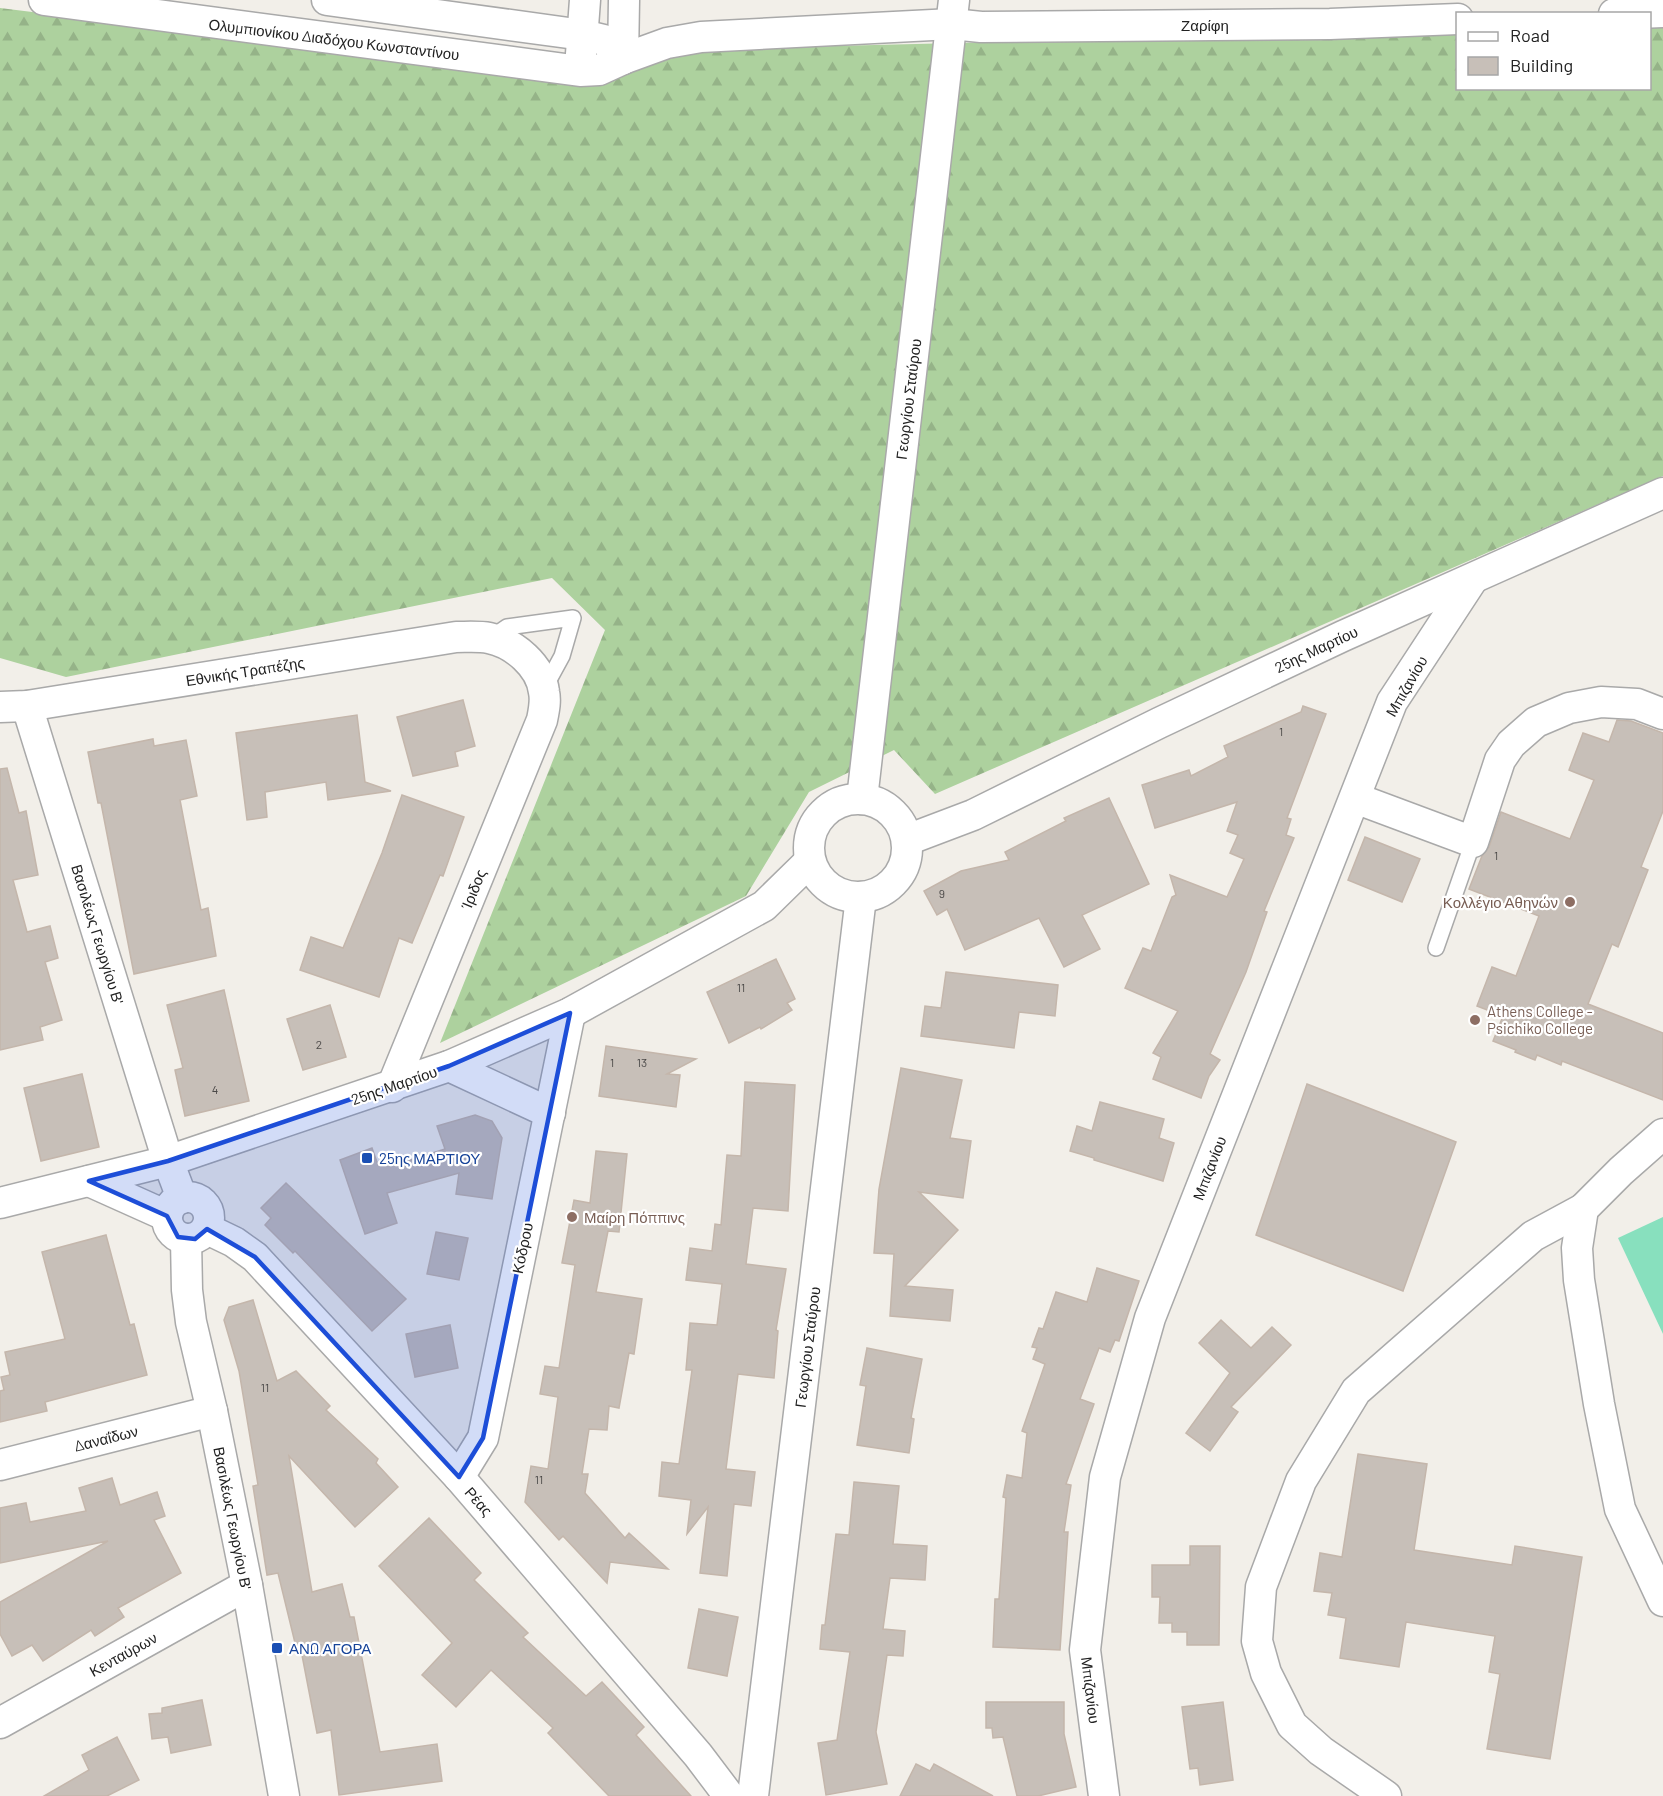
<svg xmlns="http://www.w3.org/2000/svg" width="1663" height="1796" font-family="Barlow,sans-serif">
<style>
.forest{fill:url(#forest-firs)}
.pitch{fill:#88e0be}
.building{fill:#c7bfb8;stroke:#c4b6ab;stroke-width:1.5}
.lines{fill:none;stroke-linecap:round;stroke-linejoin:round}
.lane-casing{stroke:#a9a9a9;stroke-width:18}
.street-casing{stroke:#a9a9a9;stroke-width:33}
.lane{stroke:#fff;stroke-width:15}
.street{stroke:#fff;stroke-width:30}
.marked{fill:#1d4ed8;fill-opacity:0.2;stroke:#1d4ed8;stroke-width:4.5;stroke-linejoin:round}
.education-dot{fill:#8d6e63;stroke:#fff;stroke-width:2}
.transit-dot{fill:#1a4fb4;stroke:#fff;stroke-width:2}
.labels{text-anchor:middle;dominant-baseline:central;stroke-width:4.5;stroke-linejoin:round;paint-order:stroke}
.number-label{font-size:12px;fill:#4b4948}
.street-label{font-size:15px;fill:#222;stroke:#fff}
.education-label{font-size:15px;fill:#785e54;stroke:#fff;text-anchor:start}
.transit-label{font-size:15px;fill:#164399;stroke:#fff;text-anchor:start}
</style>
<defs>
<pattern id="forest-firs" width="22" height="20" patternUnits="userSpaceOnUse" patternTransform="scale(1.5)"><rect width="22" height="20" fill="#add19e"/><path d="M5 1l3.5 6h-7zM16 11l3.5 6h-7z" fill="#95b388"/></pattern>
</defs>
<rect width="100%" height="100%" fill="#f2efe9"/>
<path class="forest" d="M0,8L582,80L708,49L1457,31L1458,88H1650V27L1663,26V476L935,794L894,750L809,792L746,896L440,1043L605,630L552,578L66,677L0,658Z"/>
<path class="pitch" d="M1663,1217V1334L1618,1238Z"/>
<g class="building">
<path d="M463,700L475,746L455,752L458,766L413,776L397,717Z"/>
<path d="M1303,706L1326,714L1287,818L1291,819L1286,835L1294,838L1264,911L1267,912L1246,972L1210,1054L1220,1060L1209,1076L1201,1098L1153,1079L1161,1057L1153,1053L1178,1011L1125,988L1143,948L1151,951L1172,897L1176,895L1170,875L1227,897L1244,859L1230,853L1238,835L1227,831L1237,802L1155,828L1142,785L1189,770L1191,776L1228,757L1224,746L1301,712Z"/>
<path d="M357,715L365,782L391,791L328,800L326,782L265,792L267,817L247,820L236,733Z"/>
<path d="M1617,720L1631,721L1663,733V811L1641,867L1648,870L1618,947L1612,944L1588,1004L1663,1033V1100L1562,1061L1561,1065L1537,1055L1535,1060L1515,1052L1516,1050L1493,1041L1503,1016L1477,1006L1492,967L1516,976L1539,916L1469,889L1482,856L1489,847L1501,812L1570,839L1594,780L1569,770L1583,733L1609,742Z"/>
<path d="M153,739L154,746L186,740L197,796L180,800L201,910L208,908L216,956L134,974L101,803H98L88,752Z"/>
<path d="M7,768L19,813L26,811L38,875L13,880L27,932L50,926L58,958L45,962L62,1020L40,1027L43,1040L0,1050V769Z"/>
<path d="M402,795L464,817L443,876L440,875L412,943L399,938L379,997L300,970L311,937L343,948L382,853Z"/>
<path d="M1109,798L1149,884L1082,915L1100,949L1064,967L1039,918L965,950L947,909L937,915L924,891L961,871L1009,860L1005,852L1066,821L1064,818Z"/>
<path d="M1365,837L1420,859L1402,902L1348,880Z"/>
<path d="M776,959L795,999L787,1003L792,1010L761,1029L760,1027L729,1043L707,992Z"/>
<path d="M946,972L1058,985L1055,1016L1019,1012L1014,1048L921,1036L925,1006L941,1008Z"/>
<path d="M224,990L249,1101L185,1116L175,1070L183,1068L167,1005Z"/>
<path d="M330,1005L346,1057L303,1070L287,1019Z"/>
<path d="M606,1046L696,1059L667,1074L680,1075L676,1107L599,1096Z"/>
<path d="M901,1068L962,1080L950,1138L971,1141L963,1198L919,1192L958,1230L905,1286L953,1290L950,1321L890,1316L894,1254L874,1253L879,1189Z"/>
<path d="M82,1074L99,1147L41,1161L24,1088Z"/>
<path d="M745,1082L795,1085L788,1211L753,1208L746,1264L786,1269L776,1330L778,1331L774,1378L738,1374L726,1469L755,1472L751,1506L734,1504L727,1576L700,1573L708,1507L687,1534L691,1500L659,1496L662,1462L679,1464L692,1370H686L690,1323L717,1325L722,1284L686,1280L690,1248L712,1251L715,1224L721,1225L727,1155L741,1156Z"/>
<path d="M1307,1084L1456,1142L1403,1291L1256,1235Z"/>
<path d="M1100,1102L1164,1119L1159,1138L1174,1143L1163,1181L1094,1160V1158L1070,1151L1077,1126L1092,1131Z"/>
<path d="M475,1115L492,1121L502,1138L492,1199L456,1194L459,1173L387,1193L397,1223L365,1234L340,1160L372,1148L378,1165L397,1160L398,1164L445,1149L437,1126Z"/>
<path d="M596,1151L627,1154L619,1232L608,1231L596,1292L642,1299L634,1354L629,1353L619,1408L609,1406L607,1430L589,1429L582,1474H588L585,1493L625,1538L629,1533L668,1569L610,1562L607,1583L563,1536L559,1540L525,1502L531,1466L548,1469L558,1397L540,1394L545,1366L559,1368L575,1265L562,1263L574,1200L590,1203Z"/>
<path d="M286,1183L406,1299L372,1331L295,1251L293,1253L265,1225L271,1218L261,1208Z"/>
<path d="M436,1232L468,1238L459,1280L427,1274Z"/>
<path d="M106,1235L130,1325L134,1324L147,1375L45,1402L47,1411L0,1422V1391L4,1390L1,1377L10,1375L5,1352L65,1339L42,1252Z"/>
<path d="M1097,1268L1139,1281L1119,1341L1115,1340L1110,1352L1099,1348L1080,1399L1094,1404L1066,1484L1071,1485L1064,1532H1068L1060,1650L993,1647L995,1599H999L1006,1498L1003,1497L1007,1475L1022,1478L1027,1433L1022,1431L1045,1364L1033,1359L1037,1348L1032,1347L1039,1328L1043,1329L1056,1292L1087,1302Z"/>
<path d="M253,1300L277,1381L296,1371L330,1406L326,1410L378,1459L376,1463L398,1487L355,1527L289,1456L312,1592L342,1584L350,1617H354L380,1752L437,1744L442,1781L339,1795L331,1730L317,1733L301,1650L297,1651L278,1573L267,1575L253,1486L258,1485L239,1371L224,1320L229,1307Z"/>
<path d="M1221,1320L1251,1348L1272,1327L1291,1345L1231,1407L1238,1412L1210,1451L1186,1433L1230,1373L1199,1343Z"/>
<path d="M450,1325L458,1368L415,1377L406,1334Z"/>
<path d="M867,1348L922,1359L911,1418L914,1419L909,1453L857,1445L866,1386L860,1385Z"/>
<path d="M1358,1454L1427,1464L1414,1550L1512,1565L1515,1546L1582,1557L1550,1759L1487,1749L1500,1674L1489,1672L1495,1636L1406,1622L1399,1667L1340,1658L1346,1618L1328,1615L1332,1593L1314,1591L1320,1553L1342,1557Z"/>
<path d="M112,1478L120,1505L157,1492L165,1516L154,1520L181,1573L118,1608L124,1617L95,1636L91,1630L43,1661L32,1645L12,1656L0,1634V1602L108,1541L0,1563V1508L26,1503L30,1522L86,1511L79,1488Z"/>
<path d="M854,1482L899,1486L893,1544L927,1546L925,1580L890,1578L883,1629L905,1631L903,1656L887,1655L876,1732L887,1784L826,1795L818,1743L837,1740L850,1652L820,1649L822,1625H825L836,1534L849,1535Z"/>
<path d="M429,1518L481,1573L474,1580L528,1633L523,1637L586,1696L602,1682L644,1727L636,1735L691,1796H609L548,1733L553,1728L491,1670L456,1707L422,1675L452,1643L379,1566Z"/>
<path d="M1190,1546H1220L1219,1645H1187V1632H1172V1623H1159L1160,1597H1152V1565H1190Z"/>
<path d="M699,1609L738,1617L727,1676L688,1668Z"/>
<path d="M202,1700L211,1745L171,1753L168,1737L152,1739L149,1714L162,1713V1708Z"/>
<path d="M986,1702H1064V1734L1076,1787L1038,1796H1017L1003,1737L993,1738L992,1728H986Z"/>
<path d="M1223,1702L1233,1780L1200,1785L1198,1768L1190,1769L1182,1707Z"/>
<path d="M117,1737L139,1780L107,1796H44L89,1770L82,1755Z"/>
<path d="M916,1764L930,1771L934,1764L993,1796H900Z"/>
</g>
<g class="lines">
<g class="lane-casing">
<g id="lane">
<path d="M491,638L507,627L573,618L562,656L544,689"/>
<path d="M1436,948L1473,842"/>
</g>
</g>
<g class="street-casing">
<g id="street">
<path d="M44,0L580,71L599,70L623,59L667,43L701,37L952,24L981,27L1330,24L1458,19"/>
<path d="M327,0L583,35L604,40L623,59"/>
<path d="M1614,14L1663,12"/>
<path d="M581,54L585,0"/>
<path d="M623,59L624,0"/>
<path d="M27,706L168,1161L182,1198"/>
<path d="M0,707L27,706L456,637C467,637 479,636 489,638C514,643 541,666 544,692C546,701 544,710 542,720L392,1087"/>
<path d="M1355,798L1473,842L1500,760L1511,744L1536,722L1569,708L1601,702L1637,704L1663,714"/>
<path d="M862,799L954,0"/>
<circle cx="858" cy="848" r="49"/>
<path d="M907,840L973,815L1159,723L1343,636L1663,493"/>
<path d="M449,1066L550,1113"/>
<path d="M1663,1134L1621,1171L1583,1209L1577,1248L1579,1280L1599,1404L1620,1509L1663,1601"/>
<path d="M89,1181L167,1216"/>
<circle cx="188" cy="1218" r="21"/>
<path d="M0,1203L168,1161L449,1066L570,1013L764,906L810,861"/>
<path d="M207,1229L234,1242L255,1257L459,1477L698,1755L729,1796"/>
<path d="M186,1239L187,1290L191,1322L212,1411L247,1585L284,1796"/>
<path d="M0,1465L212,1411"/>
<path d="M459,1477L483,1438L570,1013"/>
<path d="M0,1723L247,1585"/>
<path d="M753,1796L861,897"/>
<path d="M1104,1796L1085,1650L1105,1477L1150,1318L1392,702L1472,580"/>
<path d="M1386,1796L1321,1751L1292,1725L1266,1673L1257,1641L1261,1587L1301,1481L1356,1391L1533,1236L1583,1209"/>
</g>
</g>
<use href="#lane" class="lane"/>
<use href="#street" class="street"/>
</g>
<path class="marked" d="M570,1013L483,1438L459,1477L255,1257L207,1229L195,1239L178,1237L167,1216L89,1181L168,1161L449,1066Z"/>
<g class="education-dot">
<circle cx="1570" cy="902" r="6"/>
<circle cx="1475" cy="1020" r="6"/>
<circle cx="572" cy="1217" r="6"/>
</g>
<g class="transit-dot">
<rect x="361" y="1152" width="12" height="12" rx="3"/>
<rect x="271" y="1642" width="12" height="12" rx="3"/>
</g>
<g class="labels">
<g class="number-label">
<text x="1281" y="731">1</text>
<text x="1496" y="855">1</text>
<text x="942" y="893">9</text>
<text x="741" y="987">11</text>
<text x="319" y="1044">2</text>
<text x="612" y="1062">1</text>
<text x="642" y="1062">13</text>
<text x="215" y="1089">4</text>
<text x="265" y="1387">11</text>
<text x="539" y="1479">11</text>
</g>
<g class="street-label">
<text x="1205" y="25">Ζαρίφη</text>
<text transform="translate(334 39) rotate(7)">Ολυμπιονίκου Διαδόχου Κωνσταντίνου</text>
<text transform="translate(908 399) rotate(-83)">Γεωργίου Σταύρου</text>
<text transform="translate(1316 649) rotate(-25)">25ης Μαρτίου</text>
<text transform="translate(245 671) rotate(-9)">Εθνικής Τραπέζης</text>
<text transform="translate(1406 686) rotate(-60)">Μπιζανίου</text>
<text transform="translate(473 889) rotate(-68)">Ίριδος</text>
<text transform="translate(98 934) rotate(73)">Βασιλέως Γεωργίου Β'</text>
<text transform="translate(394 1085) rotate(-19)">25ης Μαρτίου</text>
<text transform="translate(1209 1168) rotate(-69)">Μπιζανίου</text>
<text transform="translate(522 1248) rotate(-78)">Κόδρου</text>
<text transform="translate(807 1347) rotate(-83)">Γεωργίου Σταύρου</text>
<text transform="translate(106 1438) rotate(-14)">Δαναΐδων</text>
<text transform="translate(479 1501) rotate(49)">Ρέας</text>
<text transform="translate(233 1518) rotate(79)">Βασιλέως Γεωργίου Β'</text>
<text transform="translate(123 1654) rotate(-29)">Κενταύρων</text>
<text transform="translate(1091 1690) rotate(83)">Μπιζανίου</text>
</g>
<g class="education-label">
<text x="1558" y="902" text-anchor="end">Κολλέγιο Αθηνών</text>
<text x="1487" y="1011">Athens College -<tspan x="1487" dy="17">Psichiko College</tspan></text>
<text x="584" y="1217">Μαίρη Πόππινς</text>
</g>
<g class="transit-label">
<text x="379" y="1158">25ης ΜΑΡΤΙΟΥ</text>
<text x="289" y="1648">ΑΝΩ ΑΓΟΡΑ</text>
</g>
</g>
<rect x="1456" y="12" width="195" height="78" fill="#ffffff" stroke="#a7a7a7" stroke-width="1.5"/>
<rect x="1468" y="32" width="30" height="9" fill="#ffffff" stroke="#a7a7a7" stroke-width="1.5"/>
<text x="1510" y="42" font-size="18" fill="#222222">Road</text>
<rect x="1468" y="57" width="30" height="18" fill="#c7bfb8" stroke="#a7a7a7" stroke-width="1.5"/>
<text x="1510" y="72" font-size="18" fill="#222222">Building</text>
</svg>
